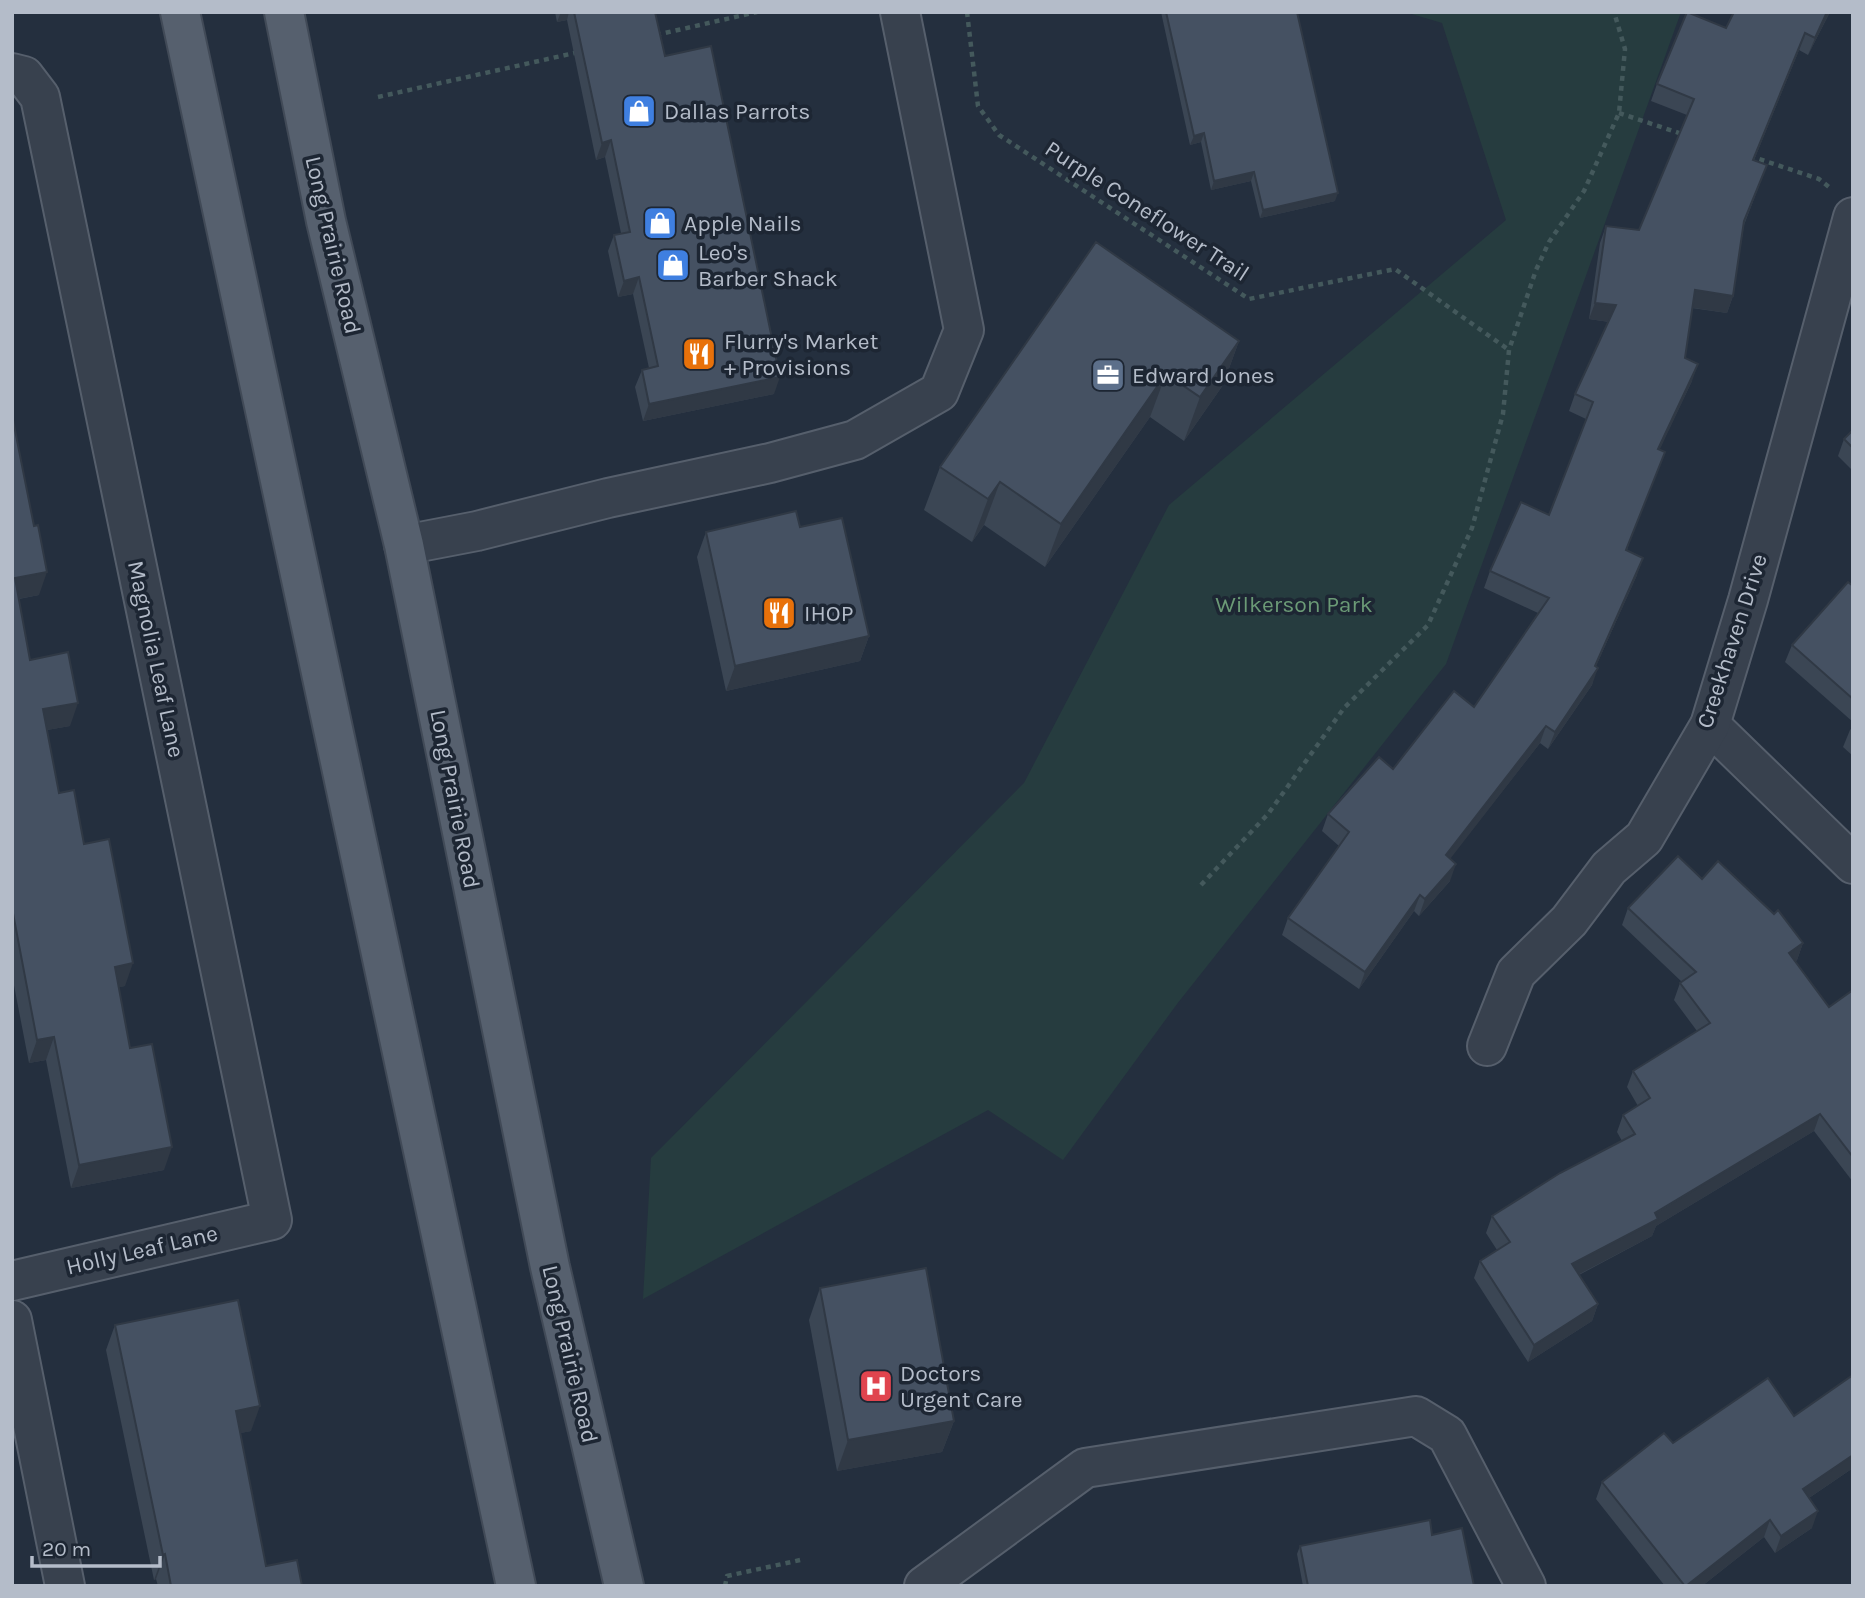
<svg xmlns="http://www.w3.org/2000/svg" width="1865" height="1598" font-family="Karla,sans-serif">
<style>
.green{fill:#263c3f}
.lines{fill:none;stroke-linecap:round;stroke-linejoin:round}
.minor-casing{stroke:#565f6c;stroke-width:42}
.major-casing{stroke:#414a57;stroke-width:42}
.path{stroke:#44595c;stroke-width:4.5;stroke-dasharray:5 5;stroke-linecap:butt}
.minor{stroke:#38414e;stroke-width:38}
.major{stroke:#56606e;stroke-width:38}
.wall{fill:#3b4654}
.shaded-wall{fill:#303945}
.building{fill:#455162;stroke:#303945;stroke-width:2}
.labels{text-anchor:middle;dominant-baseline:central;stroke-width:7;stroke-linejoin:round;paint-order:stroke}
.poi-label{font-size:23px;fill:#b4bcc9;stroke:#1d2633;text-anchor:start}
.street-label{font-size:23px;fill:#b4bcc9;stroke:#1d2633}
.park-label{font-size:23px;fill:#6b9a76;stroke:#1d2633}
</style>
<rect width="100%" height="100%" fill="#242f3e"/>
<path class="green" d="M1405,12H1681L1446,664L1177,1004L1063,1160L988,1110L643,1299L651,1158L1024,783L1169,505L1506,220L1442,23Z"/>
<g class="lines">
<g class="minor-casing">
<g id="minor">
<path d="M12,73L24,76L40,97L272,1220L12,1281"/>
<path d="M404,545L477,531L608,498L770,463L855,440L939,392L964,330L900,12"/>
<path d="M1710,725L1853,864"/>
<path d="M1487,1046L1516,973L1569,921L1609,868L1644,838L1710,725L1748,600L1853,217"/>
<path d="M12,1320L65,1586"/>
<path d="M924,1586L1085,1468L1416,1416L1447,1435L1526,1586"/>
</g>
</g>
<g class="major-casing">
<g id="major">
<path d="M180,12L516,1586"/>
<path d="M284,12L326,221L404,545L550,1267L624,1586"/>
</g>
</g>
<g class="path">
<path d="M967,12L978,106L999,135L1249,299L1395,269L1509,350"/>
<path d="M656,35L757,12"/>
<path d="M378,97L579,52"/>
<path d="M1619,113L1685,135"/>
<path d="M1750,156L1819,179L1829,187"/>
<path d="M1201,885L1268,814L1344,708L1428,625L1472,528L1503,414L1509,350L1536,270L1549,242L1584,191L1619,113L1625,49L1614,12"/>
<path d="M725,1586L727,1576L805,1559"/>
</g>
<use href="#minor" class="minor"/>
<use href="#major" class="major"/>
</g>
<g class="wall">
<path d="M555,12H655L665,56L774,394L643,421L635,387L642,370L649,368L633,294L618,297L608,251L614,235L621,233L605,157L596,160L567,20L557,22Z"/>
<path d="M1161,12H1297L1335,201L1260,218L1251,181L1211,190L1201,142L1190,145Z"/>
<path d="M1734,12H1830L1808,55L1799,50L1754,160L1767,165L1744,225L1733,296L1727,313L1692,308L1685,358L1692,381L1659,450L1627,550L1637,575L1596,666L1592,685L1548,749L1540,743L1450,858V881L1419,916L1414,911L1359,989L1282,935L1288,918L1339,846L1322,831L1328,814L1393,769L1474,707L1538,613L1484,588L1490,571L1549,515L1586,419L1569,411L1575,394L1609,322L1589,319L1600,243L1606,226L1639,230L1687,115L1651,101L1657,84L1726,28Z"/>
<path d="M1239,341L1223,385L1184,441L1150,417L1045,567L984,525L972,542L924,510L940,467Z"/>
<path d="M12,415L39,595L19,599L30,660L70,726L47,730L59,793L84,844L125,986L118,987L130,1048L164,1170L71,1188L46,1060L29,1063L12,975Z"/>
<path d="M1853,430V471L1838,456L1844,439Z"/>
<path d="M800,527L869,636L860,661L726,691L697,557L706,532Z"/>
<path d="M1853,586V722L1785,662L1792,645Z"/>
<path d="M1853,727V756L1843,747L1850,730Z"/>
<path d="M1702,879L1803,943L1797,960L1795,962L1829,1007L1853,990V1182L1814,1131L1656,1226L1652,1236L1579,1275L1598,1304L1592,1321L1528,1362L1474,1278L1480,1261L1497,1250L1486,1233L1492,1216L1622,1141L1617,1132L1623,1115L1638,1106L1627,1087L1633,1071L1697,1031L1674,1000L1680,983L1682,982L1622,925L1628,908Z"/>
<path d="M820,1288L954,1421L942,1452L837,1471L809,1320Z"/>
<path d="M115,1325L251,1431L240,1433L266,1566L302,1586H158L156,1579L154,1580L106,1350Z"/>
<path d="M1794,1416L1853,1468L1809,1498L1812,1528L1775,1553L1764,1537L1702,1586H1665L1596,1499L1602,1482L1673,1443Z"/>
<path d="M1432,1535L1474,1586H1303L1297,1554L1300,1546Z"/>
</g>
<g class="shaded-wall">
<path d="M561,12H569L567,20L557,22Z"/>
<path d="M1827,12H1830L1808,55L1815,38Z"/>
<path d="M1805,33L1799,50L1747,176L1753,160Z"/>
<path d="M1204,133L1201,142L1190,145L1194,136Z"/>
<path d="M611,140L605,157L596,160L602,143Z"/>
<path d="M1254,172L1251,181L1211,190L1214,181Z"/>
<path d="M1338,193L1335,201L1260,218L1263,210Z"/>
<path d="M639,277L633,294L618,297L624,281Z"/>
<path d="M1695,290L1733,296L1727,313L1688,307Z"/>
<path d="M1595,303L1616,305L1610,322L1589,319Z"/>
<path d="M1239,341L1223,385L1184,441L1200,397Z"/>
<path d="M1698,364L1692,381L1652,466L1658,449Z"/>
<path d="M1166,374L1150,417L1045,567L1061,524Z"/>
<path d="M780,377L774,394L643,421L649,404Z"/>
<path d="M1000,482L984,525L972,542L988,499Z"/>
<path d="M1643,558L1637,575L1589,681L1598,668L1592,685L1548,749L1555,732L1595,666Z"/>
<path d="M47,572L39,595L12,600L15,578Z"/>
<path d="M869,636L860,661L726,691L735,666Z"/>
<path d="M78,703L70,726L35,732L43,709Z"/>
<path d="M1546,726L1540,743L1440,872L1446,855Z"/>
<path d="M1456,864L1450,881L1419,916L1425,899Z"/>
<path d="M1420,895L1414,911L1359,989L1365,972Z"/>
<path d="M1803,943L1797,960L1782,970L1789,953Z"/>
<path d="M133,963L125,986L106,990L115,967Z"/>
<path d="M54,1037L46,1060L29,1063L37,1040Z"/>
<path d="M1820,1114L1814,1131L1656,1226L1652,1236L1566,1281L1572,1264Z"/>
<path d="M172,1147L164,1170L71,1188L79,1165Z"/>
<path d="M1598,1304L1592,1321L1528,1362L1534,1345Z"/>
<path d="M260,1406L251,1431L227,1436L236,1411Z"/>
<path d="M954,1421L942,1452L837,1471L848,1440Z"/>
<path d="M1853,1455V1468L1797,1506L1803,1489Z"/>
<path d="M1818,1511L1812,1528L1775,1553L1781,1536Z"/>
<path d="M1770,1520L1764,1537L1702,1586H1686Z"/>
<path d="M165,1554L156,1579L154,1580L163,1555Z"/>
</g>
<g class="building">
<path d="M574,12H655L665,56L711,46L780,377L649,404L642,370L658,366L639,277L624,281L614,235L630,232L611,140L602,143Z"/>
<path d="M1166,12H1297L1338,193L1263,210L1254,172L1214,181L1204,133L1194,136Z"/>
<path d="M1687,12L1726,28L1734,12H1827L1815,38L1805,33L1753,160L1767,165L1744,221L1733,296L1695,290L1685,358L1698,364L1658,449L1665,452L1626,550L1643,558L1595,666L1598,668L1555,732L1546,726L1446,855L1456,864L1425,899L1420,895L1365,972L1288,918L1349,832L1328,814L1379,757L1393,769L1454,691L1474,707L1549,598L1490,571L1521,502L1549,515L1593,402L1575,394L1616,305L1595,303L1606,226L1639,230L1694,99L1657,84Z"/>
<path d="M1096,242L1239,341L1200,397L1166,374L1061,524L1000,482L988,499L940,467Z"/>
<path d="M12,415L34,526L38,525L47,572L15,578L30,660L68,652L78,703L43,709L59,793L74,790L84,844L109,839L133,963L115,967L130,1048L152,1044L172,1147L79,1165L54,1037L37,1040L12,908Z"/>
<path d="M1853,430V448L1844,439Z"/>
<path d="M796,511L800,527L842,518L869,636L735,666L706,532Z"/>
<path d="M1848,582L1853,586V699L1792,645Z"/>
<path d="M1678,856L1702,879L1718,861L1774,914L1778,910L1803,943L1789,953L1829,1007L1853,990V1157L1820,1114L1655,1213L1658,1219L1572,1264L1598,1304L1534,1345L1480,1261L1510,1242L1492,1216L1560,1173L1635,1134L1623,1115L1650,1098L1633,1071L1710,1023L1680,983L1696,972L1628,908Z"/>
<path d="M926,1268L954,1421L848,1440L820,1288Z"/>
<path d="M238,1300L260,1406L236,1411L266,1566L297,1560L302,1586H171L165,1554L163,1555L115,1325Z"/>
<path d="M1853,1375V1455L1803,1489L1818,1511L1781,1536L1770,1520L1686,1586H1685L1602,1482L1664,1433L1673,1443L1768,1378L1794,1416Z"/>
<path d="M1430,1520L1432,1535L1462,1528L1474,1586H1308L1300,1546Z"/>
</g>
<defs>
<g id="shop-square" transform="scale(1.75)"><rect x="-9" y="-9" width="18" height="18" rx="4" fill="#3f7fe0" stroke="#1d2633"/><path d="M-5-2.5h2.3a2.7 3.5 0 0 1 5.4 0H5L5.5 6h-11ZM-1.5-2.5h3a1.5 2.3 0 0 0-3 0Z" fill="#fff"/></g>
<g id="restaurant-square" transform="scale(1.75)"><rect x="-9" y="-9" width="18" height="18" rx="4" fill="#e8710a" stroke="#1d2633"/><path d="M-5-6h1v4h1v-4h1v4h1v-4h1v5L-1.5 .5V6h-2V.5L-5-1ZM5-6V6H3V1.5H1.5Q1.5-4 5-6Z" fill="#fff"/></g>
<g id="office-square" transform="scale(1.75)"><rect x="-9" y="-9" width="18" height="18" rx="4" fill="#5c6f8a" stroke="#1d2633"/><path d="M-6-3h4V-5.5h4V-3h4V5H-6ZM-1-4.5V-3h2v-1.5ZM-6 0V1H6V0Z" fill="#fff"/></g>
<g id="hospital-square" transform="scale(1.75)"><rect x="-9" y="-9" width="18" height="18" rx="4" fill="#e0444e" stroke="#1d2633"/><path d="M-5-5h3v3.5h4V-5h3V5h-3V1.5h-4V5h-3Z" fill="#fff"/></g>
</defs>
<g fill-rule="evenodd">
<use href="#shop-square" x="639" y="111"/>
<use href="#shop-square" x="660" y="223"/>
<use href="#shop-square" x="673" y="265"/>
<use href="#restaurant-square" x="699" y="354"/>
<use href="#office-square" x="1108" y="375"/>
<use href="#restaurant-square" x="779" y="613"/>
<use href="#hospital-square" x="876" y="1386"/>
</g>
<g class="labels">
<g class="poi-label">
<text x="664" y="111">Dallas Parrots</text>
<text x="684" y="223">Apple Nails</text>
<text x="698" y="252">Leo's<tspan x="698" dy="26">Barber Shack</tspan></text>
<text x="724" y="341">Flurry's Market<tspan x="724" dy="26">+ Provisions</tspan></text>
<text x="1132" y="375">Edward Jones</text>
<text x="804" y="613">IHOP</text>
<text x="900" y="1373">Doctors<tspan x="900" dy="26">Urgent Care</tspan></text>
</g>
<g class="street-label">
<text transform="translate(1147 211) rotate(33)">Purple Coneflower Trail</text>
<text transform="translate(333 245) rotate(77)">Long Prairie Road</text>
<text transform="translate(1732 641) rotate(-72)">Creekhaven Drive</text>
<text transform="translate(156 659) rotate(78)">Magnolia Leaf Lane</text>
<text transform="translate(455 799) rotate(79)">Long Prairie Road</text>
<text transform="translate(142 1250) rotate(-13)">Holly Leaf Lane</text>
<text transform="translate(570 1354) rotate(77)">Long Prairie Road</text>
</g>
<g class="park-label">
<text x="1294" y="604">Wilkerson Park</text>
</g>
</g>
<rect width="1865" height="1598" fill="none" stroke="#b4bcc9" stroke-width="28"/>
<path d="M32 1556v10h128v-10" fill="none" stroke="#b4bcc9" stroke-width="3.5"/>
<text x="42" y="1556" font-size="21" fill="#b4bcc9" stroke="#1d2633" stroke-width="5" paint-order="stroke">20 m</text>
</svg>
